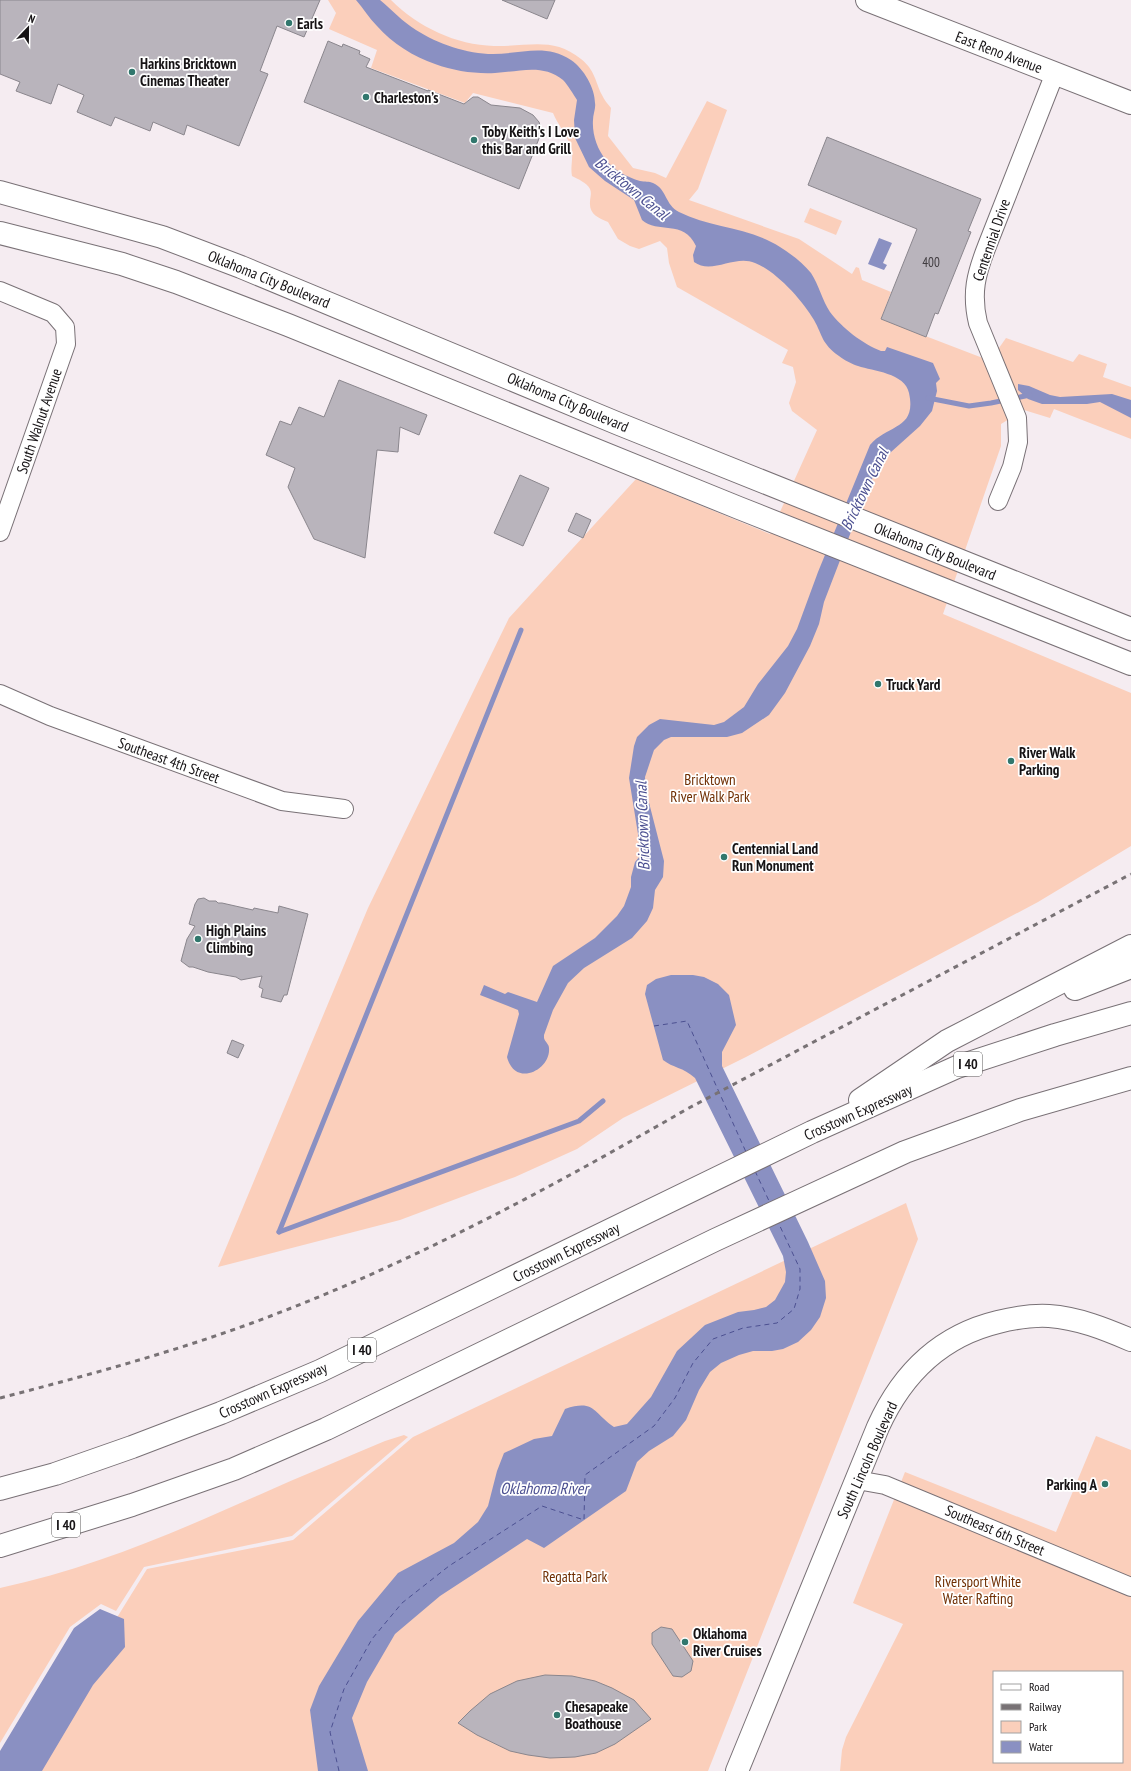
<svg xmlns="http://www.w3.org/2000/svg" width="1131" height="1771" font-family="'PT Sans Narrow',sans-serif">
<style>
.green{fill:#fbcfbb;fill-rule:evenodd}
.water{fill:#8a90c2}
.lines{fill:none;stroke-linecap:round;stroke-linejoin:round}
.stream{stroke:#8a90c2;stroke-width:5}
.ferry{stroke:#4c5091;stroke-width:1;stroke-dasharray:5 4;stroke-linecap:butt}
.building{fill:#b9b4bc;stroke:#8a868d}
.minor-casing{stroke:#797176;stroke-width:20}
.major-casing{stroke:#797176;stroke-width:24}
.highway-casing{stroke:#797176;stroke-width:24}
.minor{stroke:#fff;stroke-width:18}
.major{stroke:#fff;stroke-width:22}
.highway{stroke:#fff;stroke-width:22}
.rail{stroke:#787275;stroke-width:3;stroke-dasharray:5 5;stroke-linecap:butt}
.poi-dot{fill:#31776d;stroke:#fff;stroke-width:1.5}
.labels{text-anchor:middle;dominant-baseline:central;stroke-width:3.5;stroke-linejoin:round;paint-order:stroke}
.number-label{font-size:13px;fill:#3f3b3f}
.shield{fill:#fff;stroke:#5c5a5b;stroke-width:1}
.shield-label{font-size:14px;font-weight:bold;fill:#161315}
.poi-label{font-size:15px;font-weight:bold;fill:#161315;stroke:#fff;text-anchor:start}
.street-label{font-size:15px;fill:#161315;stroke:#fff}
.park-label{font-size:15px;fill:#6f2e02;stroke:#fff}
.water-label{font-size:16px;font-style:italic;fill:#4c5091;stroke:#fff}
</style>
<rect width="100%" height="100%" fill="#f5ecf1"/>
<g class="green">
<path d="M328,0H391C418,27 456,45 494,46C527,47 553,36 581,59C595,70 595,81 602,95C604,100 608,104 611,108L608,136L633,168L655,173L666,178L707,101L727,110L698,189L689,200L799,239L852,274L856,267L859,268L862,280L891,292L881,319L988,360L999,348L1006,338L1073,362L1079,354L1107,364L1103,377L1131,387V439L1054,409L1050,418L1024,410L1001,424V446L943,614L1131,693V846L1038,902L746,1057L623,1118L577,1149L515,1177L400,1220L218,1267L368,908L509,618L636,479L770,534L817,430L792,411L789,403L796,382L793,367L782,363L788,350L677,287L669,263L667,248L660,241L639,249L630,246L618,239L608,222C598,218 589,214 590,202C590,197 592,194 590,189C587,183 578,179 572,176C570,166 574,157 571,147C567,135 558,125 553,113L473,93L465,103L371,68L377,50L329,29L336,13Z"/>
<path d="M810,208L842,221L836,235L804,222Z"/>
<path d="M906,1203L918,1239L708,1771H22L147,1569L293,1540L413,1437Z"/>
<path d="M404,1435L408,1437L292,1536L144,1567L116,1611L101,1604L70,1627L0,1743V1588C93,1568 173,1533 259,1495C301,1476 343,1459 385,1441Z"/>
<path d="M1096,1436L1131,1450V1771H840L842,1750L846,1737L903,1624L853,1603L905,1472L1056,1532ZM994,1672H1122V1762H994Z"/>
</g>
<g class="water">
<path d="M356,0H380C392,10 403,22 416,30C438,44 467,54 493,54C520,54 546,43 571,60C584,69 595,88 595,103C596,108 593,114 593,120C592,134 597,149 606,160C615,171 627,177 640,181C645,182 649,181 653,183C667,189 665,205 679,212C711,228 749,227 780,247C791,254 803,263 811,273C819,285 822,300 830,312C842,328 863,344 881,351H885L887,347L933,363L940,379L936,383L937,391L932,411L920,426L881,461L869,485L824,602L819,624L810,646L785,693L769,715L742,733L727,737H671L664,740L654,750L645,777L646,791L664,861L663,877L655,890L653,908L647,921L632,938L584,968L568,983L553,1010L544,1035V1038C545,1042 549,1044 549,1048C551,1070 515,1088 507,1057L519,1014L518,1010L480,995L484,985L505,994L508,992L537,1002L553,966L595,938L617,916L624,906L631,887V877L635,862L640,856L638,834L629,778L634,746L637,737L649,725L660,719L714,725L724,722L744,707L758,684L788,646L797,629L818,572L870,445C888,424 917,430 909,393C905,373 873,371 858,366C852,364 844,360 839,356C821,343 823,336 814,320C803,301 776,271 755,263C735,254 712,275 694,262L693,255L696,246C684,219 657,234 642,220L634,200L605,181L589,167L575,138L574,120L577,100C573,94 568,85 563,80C542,63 519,72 495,73C475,74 454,71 435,64C414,57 392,43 377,26C369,18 363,8 356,0Z"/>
<path d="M879,238L892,243L883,263L887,265L884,270L868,264Z"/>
<path d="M1018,384L1029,386L1050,395L1060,397L1112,394L1131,400V418L1100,402L1087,404H1042L1028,399L1018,390Z"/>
<path d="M671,975H693L704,977L718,984L729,995L736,1025L722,1052V1066L808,1242L825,1281L826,1298L820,1317L811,1330L798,1342L783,1349L772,1351H753L739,1355L721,1363L710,1372L699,1390L686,1420L673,1436L649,1451L637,1462L626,1491L544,1548L527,1539L440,1596L395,1634L367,1682L352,1718L368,1771H318L310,1710L319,1686L358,1621L398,1573L454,1543L478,1522L488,1506L497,1471L504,1453L534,1439L552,1436L565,1409C595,1399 593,1413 614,1427L627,1424L651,1397L677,1351L705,1325L738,1312L754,1310L766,1307L775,1300L785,1282L786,1272L783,1256L695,1078C683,1067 673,1068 663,1060L645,994L647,985L656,979Z"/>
<path d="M100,1609L124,1619L125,1647L93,1685L42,1771H0V1751L74,1628Z"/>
</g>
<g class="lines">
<g class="stream">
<path d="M928,398L969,406L991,403L1030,395"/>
<path d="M279,1232L521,630"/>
<path d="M279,1232L579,1121L603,1101"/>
</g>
<g class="ferry">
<path d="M654,1026L687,1021L746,1152"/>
<path d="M755,1171L770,1203"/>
<path d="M339,1771L330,1732L344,1689L372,1639L402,1603L449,1566L542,1506L584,1520L585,1475L654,1426L675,1398L693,1363L713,1339L743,1328L777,1323L794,1309L800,1289V1269L778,1222"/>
</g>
</g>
<g class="building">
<path d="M0,0H320L304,37L277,26L260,71L268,74L239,146L187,125L184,135L153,122L150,131L115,117L111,126L77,112L84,95L58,84L51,104L16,91L20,82L0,74Z"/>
<path d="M502,0H555L547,19Z"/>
<path d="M328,41L342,47L343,44L360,51L359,54L370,59L366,67L428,91V90L464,104L473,97H478L491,105L520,108L533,115L539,122L541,128L540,136L519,189L304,102Z"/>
<path d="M827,137L981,199L968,231L971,232L938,314L935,313L926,337L881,319L917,229L808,185Z"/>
<path d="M339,380L427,415L419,435L400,427L398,452L377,450L365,558L314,539L288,487L295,468L266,455L280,421L291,425L299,407L324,417Z"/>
<path d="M520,475L549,488L523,546L494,533Z"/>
<path d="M576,513L591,520L583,538L568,531Z"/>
<path d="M204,898L209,901H216L218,903H222L253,910L254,908L278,913L279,906L308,914L287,995H284L281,1002L261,997L263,989L259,987L262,976L241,980L236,977L208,972L193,967H189L181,961L187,939L195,926L189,924L195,904L198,899Z"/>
<path d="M232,1040L244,1045L238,1058L227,1053Z"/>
<path d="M661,1627L672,1629L693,1661L691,1671L682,1677L673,1676L652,1644V1633Z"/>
<path d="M545,1675L572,1676L595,1681L612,1688L634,1700L651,1719L615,1744L596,1753L575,1757L550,1758L528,1755L510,1751L477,1735L458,1723L470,1711L490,1694L517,1681Z"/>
</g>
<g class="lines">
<g class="minor-casing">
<g id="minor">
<path d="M0,291L53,313L65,327L66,344L0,532"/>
<path d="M998,501L1012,467L1018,442L1017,418L978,323C971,293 976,274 987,246L1055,73"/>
<path d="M0,694L50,716L282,801L344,809"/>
<path d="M857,1480L885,1485L1131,1587"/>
</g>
</g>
<g class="major-casing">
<g id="major">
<path d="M867,0L1131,103"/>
<path d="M0,192L162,237L241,267L619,424L1131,629"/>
<path d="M0,233L122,264L176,282L288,325L739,508L1131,664"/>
<path d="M737,1771L878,1427C902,1374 940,1336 998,1322C1014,1318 1032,1315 1049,1316C1078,1318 1105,1329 1131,1340"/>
</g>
</g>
<g class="highway-casing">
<g id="highway">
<path d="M1075,989L1131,967"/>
<path d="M860,1100L947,1041L1131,946"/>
<path d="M0,1489L55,1474L132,1447L221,1413L320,1371L812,1132L957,1067L1055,1035L1131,1013"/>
<path d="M0,1546L132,1505L234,1469L326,1429L715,1240L905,1152L1020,1110L1131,1078"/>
</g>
</g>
<use href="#minor" class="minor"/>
<use href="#major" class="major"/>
<use href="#highway" class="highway"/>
<path class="rail" d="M0,1398C85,1376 170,1353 252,1323C404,1267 547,1190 687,1109L1131,874"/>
</g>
<g class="poi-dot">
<circle cx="289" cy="23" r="4"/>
<circle cx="132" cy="72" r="4"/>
<circle cx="366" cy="97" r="4"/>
<circle cx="474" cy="140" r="4"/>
<circle cx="878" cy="684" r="4"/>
<circle cx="1011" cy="761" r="4"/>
<circle cx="724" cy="857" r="4"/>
<circle cx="198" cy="939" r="4"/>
<circle cx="1105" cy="1484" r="4"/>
<circle cx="685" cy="1642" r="4"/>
<circle cx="557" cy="1715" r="4"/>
</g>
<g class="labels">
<g class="number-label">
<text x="931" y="262">400</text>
</g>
<g class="shield">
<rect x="954" y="1052" width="28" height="24" rx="3"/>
<rect x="348" y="1338" width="28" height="24" rx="3"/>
<rect x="52" y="1513" width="28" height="24" rx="3"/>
</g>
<g class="shield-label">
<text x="968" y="1064">I 40</text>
<text x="362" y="1350">I 40</text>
<text x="66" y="1525">I 40</text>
</g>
<g class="poi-label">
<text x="297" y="23">Earls</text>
<text x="140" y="63">Harkins Bricktown<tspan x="140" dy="17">Cinemas Theater</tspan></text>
<text x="374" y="97">Charleston’s</text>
<text x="482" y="131">Toby Keith's I Love<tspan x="482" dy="17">this Bar and Grill</tspan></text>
<text x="886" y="684">Truck Yard</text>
<text x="1019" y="752">River Walk<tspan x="1019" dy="17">Parking</tspan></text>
<text x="732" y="848">Centennial Land<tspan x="732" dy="17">Run Monument</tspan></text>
<text x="206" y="930">High Plains<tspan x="206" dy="17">Climbing</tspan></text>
<text x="1097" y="1484" text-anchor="end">Parking A</text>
<text x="693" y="1633">Oklahoma<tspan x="693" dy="17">River Cruises</tspan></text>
<text x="565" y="1706">Chesapeake<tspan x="565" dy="17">Boathouse</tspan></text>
</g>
<g class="street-label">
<text transform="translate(999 52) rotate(21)">East Reno Avenue</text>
<text transform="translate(991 240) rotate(-71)">Centennial Drive</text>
<text transform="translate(269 279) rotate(22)">Oklahoma City Boulevard</text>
<text transform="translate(568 402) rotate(23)">Oklahoma City Boulevard</text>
<text transform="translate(39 421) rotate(-71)">South Walnut Avenue</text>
<text transform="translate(935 551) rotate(22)">Oklahoma City Boulevard</text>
<text transform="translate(169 760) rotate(20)">Southeast 4th Street</text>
<text transform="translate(858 1112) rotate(-24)">Crosstown Expressway</text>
<text transform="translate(566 1252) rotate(-26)">Crosstown Expressway</text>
<text transform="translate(273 1390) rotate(-24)">Crosstown Expressway</text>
<text transform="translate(867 1460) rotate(-66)">South Lincoln Boulevard</text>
<text transform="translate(995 1530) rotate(23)">Southeast 6th Street</text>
</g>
<g class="park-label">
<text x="710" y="779">Bricktown<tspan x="710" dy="17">River Walk Park</tspan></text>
<text x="575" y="1576">Regatta Park</text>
<text x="978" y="1581">Riversport White<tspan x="978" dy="17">Water Rafting</tspan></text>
</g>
<g class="water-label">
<text transform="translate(632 188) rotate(39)">Bricktown Canal</text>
<text transform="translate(864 489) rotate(-64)">Bricktown Canal</text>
<text transform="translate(642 826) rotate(-92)">Bricktown Canal</text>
<text x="544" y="1488">Oklahoma River</text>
</g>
</g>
<rect x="993" y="1671" width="130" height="92" fill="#ffffff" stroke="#a2a1a1"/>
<rect x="1001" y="1684" width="20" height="6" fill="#ffffff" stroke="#a2a1a1"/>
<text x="1029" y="1691" font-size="12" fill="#161315">Road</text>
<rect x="1001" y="1704" width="20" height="6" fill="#787275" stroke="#a2a1a1"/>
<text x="1029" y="1711" font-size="12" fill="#161315">Railway</text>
<rect x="1001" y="1721" width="20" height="12" fill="#fbcfbb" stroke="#a2a1a1"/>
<text x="1029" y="1731" font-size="12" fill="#161315">Park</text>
<rect x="1001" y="1741" width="20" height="12" fill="#8a90c2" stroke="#a2a1a1"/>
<text x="1029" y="1751" font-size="12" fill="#161315">Water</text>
<g transform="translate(28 28) rotate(22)" stroke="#ffffff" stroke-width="3" paint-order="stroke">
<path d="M0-3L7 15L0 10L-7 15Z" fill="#161315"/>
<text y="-6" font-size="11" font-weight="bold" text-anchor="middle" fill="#161315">N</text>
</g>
</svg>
